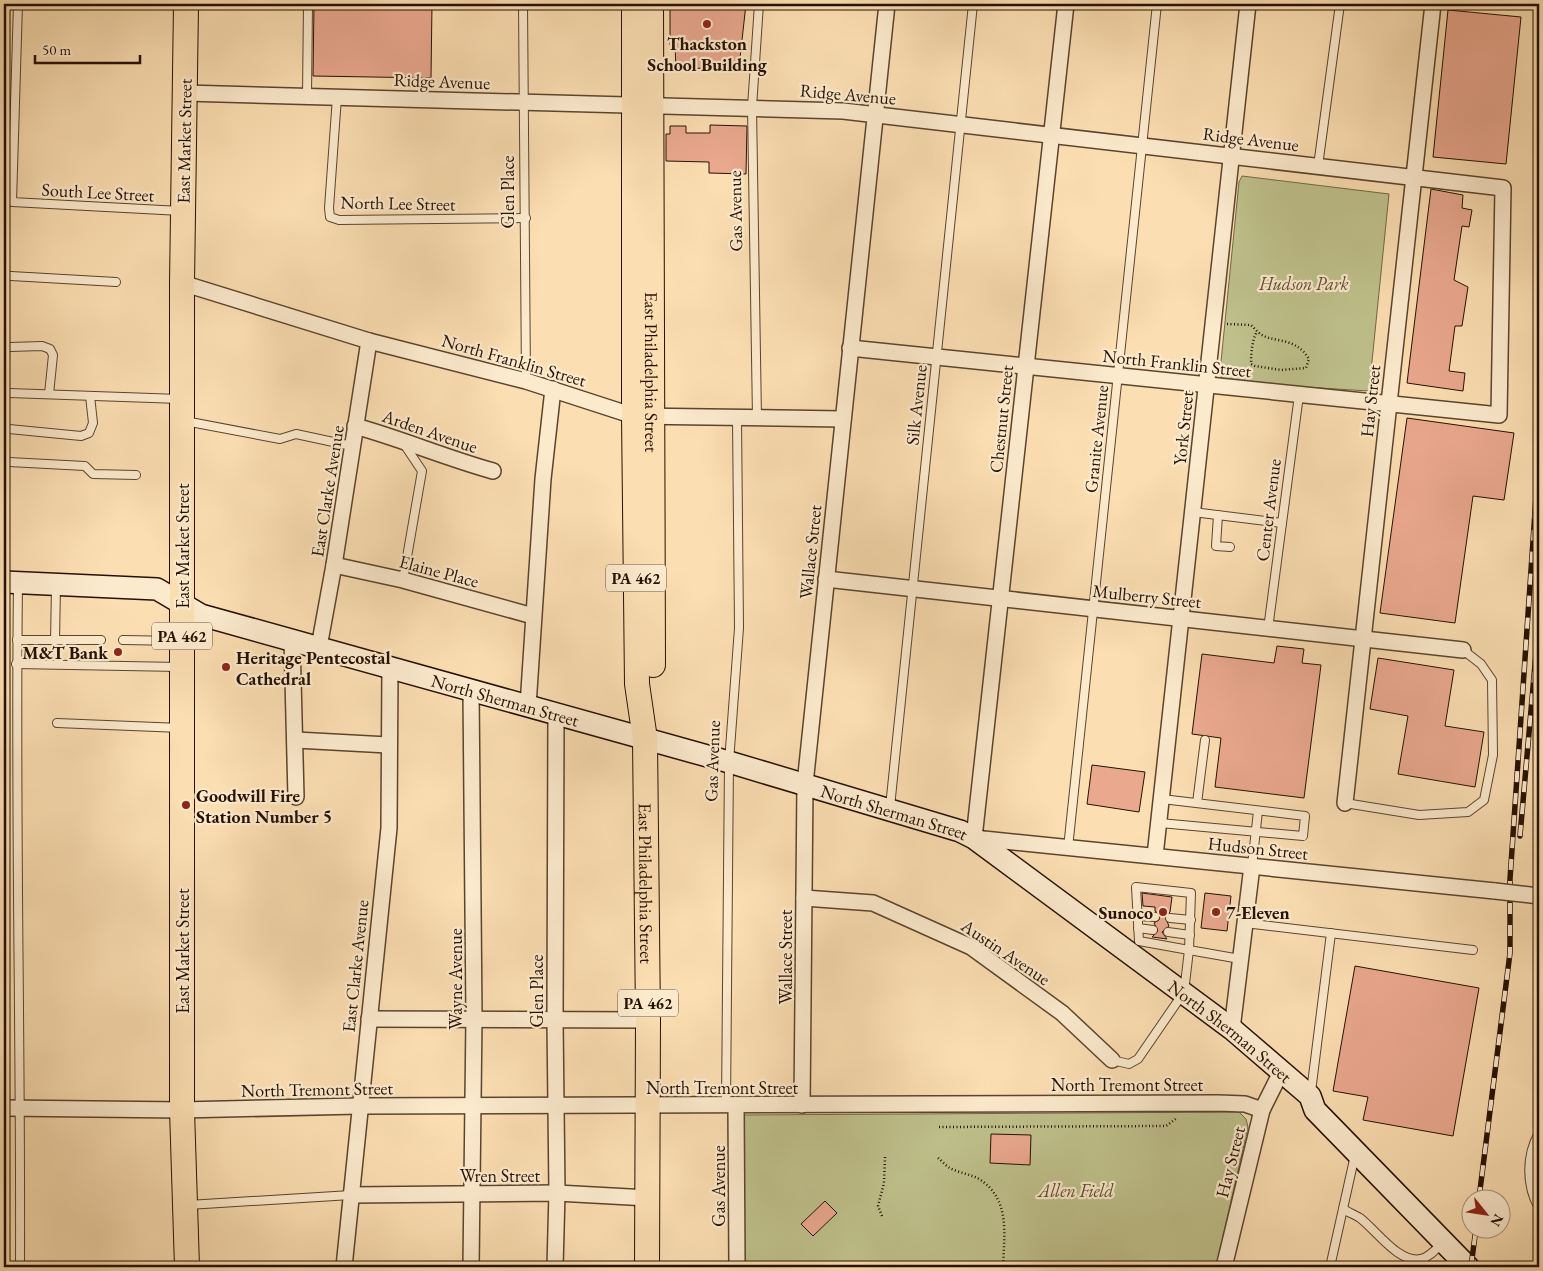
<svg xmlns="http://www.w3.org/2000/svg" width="1543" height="1271" font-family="'EB Garamond',serif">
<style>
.green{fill:#bfc18c;stroke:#726847}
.building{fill:#eaa88f;stroke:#261002}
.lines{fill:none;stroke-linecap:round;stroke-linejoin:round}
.lane-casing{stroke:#5b442e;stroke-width:10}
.street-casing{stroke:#5b442e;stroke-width:18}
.secondary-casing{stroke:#261002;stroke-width:24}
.primary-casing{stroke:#261002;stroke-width:26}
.path{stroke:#261002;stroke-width:2.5;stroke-dasharray:1 2.5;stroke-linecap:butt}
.lane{stroke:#fceacd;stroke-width:8}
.street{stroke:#fceacd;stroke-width:15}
.secondary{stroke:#fceacd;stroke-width:21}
.primary{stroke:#fbdeb2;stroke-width:24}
.rail-casing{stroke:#261002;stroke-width:5.5}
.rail{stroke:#fceacd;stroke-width:4;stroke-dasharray:11;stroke-linecap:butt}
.street-bridge-casing{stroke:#5b442e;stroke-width:18;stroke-linecap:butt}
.street-bridge{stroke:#fceacd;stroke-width:15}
.poi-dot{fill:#8f2418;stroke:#fceacd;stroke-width:2}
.labels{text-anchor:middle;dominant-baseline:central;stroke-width:4.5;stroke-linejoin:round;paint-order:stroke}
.shield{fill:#fceacd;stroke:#66513f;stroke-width:1}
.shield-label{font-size:16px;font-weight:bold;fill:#261002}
.poi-label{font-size:18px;font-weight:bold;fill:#261002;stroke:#fceacd;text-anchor:start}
.street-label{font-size:18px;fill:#261002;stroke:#fceacd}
.park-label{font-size:18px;font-style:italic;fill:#5c4e32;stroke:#fceacd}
</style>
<rect width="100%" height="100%" fill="#fbdeb2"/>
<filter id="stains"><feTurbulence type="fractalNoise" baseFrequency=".004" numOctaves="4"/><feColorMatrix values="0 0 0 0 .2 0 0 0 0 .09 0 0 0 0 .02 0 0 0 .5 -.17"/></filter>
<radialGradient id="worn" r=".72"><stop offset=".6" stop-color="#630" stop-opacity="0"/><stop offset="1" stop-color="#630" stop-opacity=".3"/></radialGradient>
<g class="green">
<path d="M1242,176L1389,194L1369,391L1239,383L1222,379L1220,372L1239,182Z"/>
<path d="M1239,1112L1246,1119L1248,1127L1216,1267H744L743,1115Z"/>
</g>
<g class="building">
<path d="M314,4H432L431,78L313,76Z"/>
<path d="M670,4H746L739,67L676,69L675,45H670Z"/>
<path d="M1448,10L1521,17L1506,164L1433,157Z"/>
<path d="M710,125L747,126L746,174L709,173V162L666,161V134H670V126H686V133H710Z"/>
<path d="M1431,189L1463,195L1462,208L1472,210L1469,227L1462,226L1454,280L1468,287L1462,326H1455L1449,371L1465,373L1463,391L1407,383Z"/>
<path d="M1407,418L1514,433L1504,500L1473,496L1455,623L1380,613Z"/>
<path d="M1277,646L1304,649L1302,663L1321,665L1304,798L1215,787L1221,738L1192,734L1202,654L1274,663Z"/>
<path d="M1378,658L1454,670L1445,726L1484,732L1475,787L1398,774L1408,716L1370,709Z"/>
<path d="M1092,765L1145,772L1139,812L1087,804Z"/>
<path d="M1142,893L1172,897L1170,912L1165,917L1169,926L1162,932L1167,939L1152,937L1158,931L1154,923L1159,920L1160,915L1155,911V907L1143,906Z"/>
<path d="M1205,893L1231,896L1227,931L1201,928Z"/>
<path d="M1355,966L1479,988L1453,1136L1363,1120L1368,1097L1333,1091Z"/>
<path d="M991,1134L1031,1135L1030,1165L990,1163Z"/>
<path d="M825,1201L837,1213L813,1236L801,1224Z"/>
</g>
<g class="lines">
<g class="lane-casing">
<g id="lane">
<path d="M18,4L12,202L181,211"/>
<path d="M523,4L526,381"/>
<path d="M307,95L308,4"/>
<path d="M337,97L329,208L330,217L339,220L526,218"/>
<path d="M1318,166L1340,4"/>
<path d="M11,276L116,282"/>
<path d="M10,347L42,346L50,349L53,355L49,394"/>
<path d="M9,393L180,399"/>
<path d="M757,418L752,107L759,4"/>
<path d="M185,421L280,439L296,434L352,446"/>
<path d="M9,429L81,436L89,433L93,423L90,396"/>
<path d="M9,462L85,466L93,474L136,475"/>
<path d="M1193,512L1282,523"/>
<path d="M1218,515L1216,546L1230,547"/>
<path d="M403,580L422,471L404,444"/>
<path d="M18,584C15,812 21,1040 20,1267"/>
<path d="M1268,629L1299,395"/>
<path d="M17,640H101"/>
<path d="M123,640L179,641"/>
<path d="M55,641L56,585"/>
<path d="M16,664L179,667"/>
<path d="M57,723L181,728"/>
<path d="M1197,803L1205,740"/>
<path d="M1345,803L1419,815L1468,812L1484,800L1493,755L1492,680L1481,664L1463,650"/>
<path d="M890,807L973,4"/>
<path d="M1160,823L1303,836L1305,816L1162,799"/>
<path d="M1068,848L1157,4"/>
<path d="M1252,866L1258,811"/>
<path d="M1136,887L1191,893L1189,950L1139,941Z"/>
<path d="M1137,916L1155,917"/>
<path d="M1170,918L1191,920"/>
<path d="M1245,923L1473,950"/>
<path d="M1138,928L1153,930"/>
<path d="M1168,932L1190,935"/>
<path d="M1112,1060L1129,1064L1138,1059L1184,992L1189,950L1240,959"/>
<path d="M1311,1092L1331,933"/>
<path d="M726,1105L729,762L739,628L737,418"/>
<path d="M1539,1133C1526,1155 1526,1186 1539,1208"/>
<path d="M188,1205L351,1195"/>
<path d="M1343,1209C1348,1212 1355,1215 1360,1218C1376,1230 1399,1264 1421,1259C1430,1257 1437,1248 1443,1242"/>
<path d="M1330,1267L1355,1155"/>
</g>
</g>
<g class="street-casing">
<g id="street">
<path d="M1066,4L974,838L1495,891"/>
<path d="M185,93L843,111L1503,188L1499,415L850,348"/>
<path d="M182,283L369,341L526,381L634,416L843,419"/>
<path d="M355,426C402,439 446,458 493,471"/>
<path d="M334,565L403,580L533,616"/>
<path d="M826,579L1463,650"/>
<path d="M292,640L296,797"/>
<path d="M319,647L334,565L369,341"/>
<path d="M528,706L543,479L553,389"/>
<path d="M296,740L388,745"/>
<path d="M1345,803L1433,4"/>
<path d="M1155,856L1248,4"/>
<path d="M804,898L873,903L971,947L1062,1013L1112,1060"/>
<path d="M369,1019L648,1020"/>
<path d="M1232,1029L1252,866"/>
<path d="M736,1105L737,1267"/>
<path d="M802,1105L805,784L887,4"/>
<path d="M4,1108L182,1110L359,1106L1218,1103L1245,1104L1262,1110"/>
<path d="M351,1195L557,1193L648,1198"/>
<path d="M344,1267L389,828L390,667"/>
<path d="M471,1267L474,1017L471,690"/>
<path d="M555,1267L557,1193L555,1021L556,714"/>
<path d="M1224,1267L1262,1110L1282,1070"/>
</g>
</g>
<g class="secondary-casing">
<g id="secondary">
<path id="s1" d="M4,582L157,589L201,615L729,762L960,831L974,838L1232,1029L1310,1096L1315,1110L1468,1267"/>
</g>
</g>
<g class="primary-casing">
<g id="primary">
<path d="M186,4L182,283V1110L187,1267"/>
<path id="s2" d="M634,4V416L637,684L645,739L648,1020L647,1267"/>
<path id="s3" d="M651,4L653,665"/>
</g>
</g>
<g class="path">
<path d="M1227,324L1251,325L1257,331C1252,341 1251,353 1251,364L1255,366L1281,370L1306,368L1309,359C1294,334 1270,345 1257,331"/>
<path d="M939,1127L1166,1126L1177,1118"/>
<path d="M938,1158C942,1161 946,1166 950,1168C959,1173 970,1174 979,1179C1011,1199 1004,1235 1003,1267"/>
<path d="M882,1216L878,1206L884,1183L885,1157"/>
</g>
<use href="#lane" class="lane"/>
<use href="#street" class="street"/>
<use href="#secondary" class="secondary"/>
<use href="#primary" class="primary"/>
<g class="rail-casing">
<g id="rail">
<path d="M1520,836L1539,619"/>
<path d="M1479,1198L1510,953V879L1539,453"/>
<path d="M1471,1267L1476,1228"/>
</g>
</g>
<use href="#rail" class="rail"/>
<g class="street-bridge-casing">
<path id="street-bridge" d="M1495,891L1539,896"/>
</g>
<use href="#street-bridge" class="street-bridge"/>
</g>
<g class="poi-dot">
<circle cx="707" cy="24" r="5"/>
<circle cx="118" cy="652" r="5"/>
<circle cx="226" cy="667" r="5"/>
<circle cx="186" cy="805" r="5"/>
<circle cx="1163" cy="912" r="5"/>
<circle cx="1216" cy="912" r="5"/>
</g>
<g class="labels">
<g class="shield">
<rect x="606" y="564.5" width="60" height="27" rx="4"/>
<rect x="152" y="622.5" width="60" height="27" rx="4"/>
<rect x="618" y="989.5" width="60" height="27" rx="4"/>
</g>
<g class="shield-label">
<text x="636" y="578">PA 462</text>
<text x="182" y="636">PA 462</text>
<text x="648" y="1003">PA 462</text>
</g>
<g class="poi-label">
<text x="707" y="43" text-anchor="middle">Thackston<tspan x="707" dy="21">School Building</tspan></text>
<text x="108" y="652" text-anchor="end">M&amp;T Bank</text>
<text x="236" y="657">Heritage Pentecostal<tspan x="236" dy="21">Cathedral</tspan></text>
<text x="196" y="795">Goodwill Fire<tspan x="196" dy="21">Station Number 5</tspan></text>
<text x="1153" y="912" text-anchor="end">Sunoco</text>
<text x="1226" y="912">7-Eleven</text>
</g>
<g class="street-label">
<text transform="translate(442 81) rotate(2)">Ridge Avenue</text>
<text transform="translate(848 94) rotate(5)">Ridge Avenue</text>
<text transform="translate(1251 139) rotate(7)">Ridge Avenue</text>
<text transform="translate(184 141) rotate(-89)">East Market Street</text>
<text transform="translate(98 192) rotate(3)">South Lee Street</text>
<text transform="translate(507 192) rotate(-90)">Glen Place</text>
<text transform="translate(398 203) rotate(1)">North Lee Street</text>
<text transform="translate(735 211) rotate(-91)">Gas Avenue</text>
<text transform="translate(514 360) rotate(16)">North Franklin Street</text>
<text transform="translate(1177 363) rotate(6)">North Franklin Street</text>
<text stroke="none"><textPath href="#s3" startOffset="368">East Philadelphia Street</textPath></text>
<text transform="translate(1370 401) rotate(-84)">Hay Street</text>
<text transform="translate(916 405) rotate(-84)">Silk Avenue</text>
<text transform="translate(1001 419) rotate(-84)">Chestnut Street</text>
<text transform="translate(1183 428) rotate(-84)">York Street</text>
<text transform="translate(430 431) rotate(19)">Arden Avenue</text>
<text transform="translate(1096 439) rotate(-84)">Granite Avenue</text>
<text transform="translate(327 491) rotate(-81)">East Clarke Avenue</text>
<text transform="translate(1268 510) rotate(-83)">Center Avenue</text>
<text transform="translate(182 546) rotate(-90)">East Market Street</text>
<text transform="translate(810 552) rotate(-84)">Wallace Street</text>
<text transform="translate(439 571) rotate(15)">Elaine Place</text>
<text transform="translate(1147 596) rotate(6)">Mulberry Street</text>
<text stroke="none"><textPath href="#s1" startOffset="520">North Sherman Street</textPath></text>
<text transform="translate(712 761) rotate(-88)">Gas Avenue</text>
<text stroke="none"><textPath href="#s1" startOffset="925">North Sherman Street</textPath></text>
<text transform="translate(1258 848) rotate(6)">Hudson Street</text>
<text stroke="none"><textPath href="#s2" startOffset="880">East Philadelphia Street</textPath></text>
<text transform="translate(182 951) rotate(-90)">East Market Street</text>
<text transform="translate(1006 952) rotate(34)">Austin Avenue</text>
<text transform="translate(785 957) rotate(-90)">Wallace Street</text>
<text transform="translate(355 966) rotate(-84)">East Clarke Avenue</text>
<text transform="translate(455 979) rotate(-90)">Wayne Avenue</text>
<text transform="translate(536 991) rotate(-90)">Glen Place</text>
<text stroke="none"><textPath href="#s1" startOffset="1330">North Sherman Street</textPath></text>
<text x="1127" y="1084">North Tremont Street</text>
<text x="722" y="1087">North Tremont Street</text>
<text transform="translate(317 1089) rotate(-1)">North Tremont Street</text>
<text transform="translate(1230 1162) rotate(-76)">Hay Street</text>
<text x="500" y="1175">Wren Street</text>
<text transform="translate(718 1186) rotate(-90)">Gas Avenue</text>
</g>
<g class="park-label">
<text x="1304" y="283">Hudson Park</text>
<text x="1076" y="1190">Allen Field</text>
</g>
</g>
<rect width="1543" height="1271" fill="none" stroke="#fbdeb2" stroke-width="20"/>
<rect x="5" y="5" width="1533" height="1261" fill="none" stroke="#261002" stroke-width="2.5"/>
<rect x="10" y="10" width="1523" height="1251" fill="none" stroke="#261002"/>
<g transform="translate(1486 1214) rotate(120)"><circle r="24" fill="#fceacd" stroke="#a6937c"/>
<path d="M0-4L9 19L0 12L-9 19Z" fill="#8f2418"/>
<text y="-8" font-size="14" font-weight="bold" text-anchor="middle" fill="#261002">N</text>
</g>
<path d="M35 55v8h105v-8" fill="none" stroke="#261002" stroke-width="2.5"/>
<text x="42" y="55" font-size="15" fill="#261002" stroke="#fceacd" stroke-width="4" paint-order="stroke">50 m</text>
<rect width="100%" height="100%" filter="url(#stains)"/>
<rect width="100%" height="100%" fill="url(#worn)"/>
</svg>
